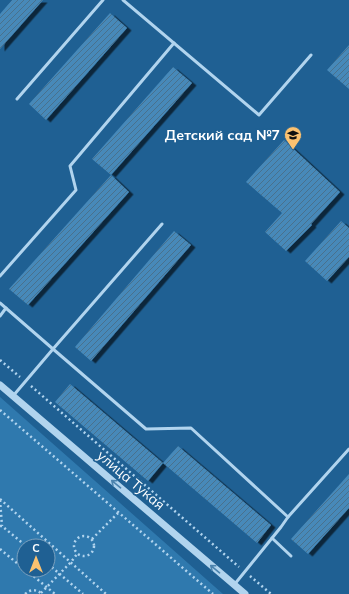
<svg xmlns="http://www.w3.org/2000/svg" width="349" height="594" font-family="Mulish,sans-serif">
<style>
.green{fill:#2f79ae;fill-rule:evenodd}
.building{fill:url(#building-hatch);filter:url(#shadow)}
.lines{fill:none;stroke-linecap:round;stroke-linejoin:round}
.path{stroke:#b1d4ee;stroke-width:2.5;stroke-dasharray:2 3;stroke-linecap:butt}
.service{stroke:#b1d4ee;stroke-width:3}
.tertiary{stroke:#b1d4ee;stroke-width:7}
.oneway{stroke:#4b83ae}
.labels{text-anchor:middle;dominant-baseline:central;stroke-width:3.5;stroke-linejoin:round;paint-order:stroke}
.poi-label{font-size:14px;font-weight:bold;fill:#fff;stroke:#1f6093;text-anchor:end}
.street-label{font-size:14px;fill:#fff;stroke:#1f6093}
</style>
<defs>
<pattern id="building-hatch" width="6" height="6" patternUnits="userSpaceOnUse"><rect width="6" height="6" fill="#4789b9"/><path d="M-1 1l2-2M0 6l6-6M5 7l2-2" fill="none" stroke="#49718d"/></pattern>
<filter id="shadow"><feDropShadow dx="4.5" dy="2.5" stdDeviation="0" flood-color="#0009"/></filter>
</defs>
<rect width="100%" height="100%" fill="#1f6093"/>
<path class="green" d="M0,397L223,594H0ZM24,546H48V570H24Z"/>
<g class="building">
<path d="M12,0H43L0,49V14Z"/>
<path d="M110,13L127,28L46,120L29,104Z"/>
<path d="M349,45V89L327,70Z"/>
<path d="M173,67L192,83L111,175L92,159Z"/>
<path d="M284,140L340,192L311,224L312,225L286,251L265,232L282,213L246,182Z"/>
<path d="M111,175L129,192L28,305L9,289Z"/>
<path d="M341,221L349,228V257L327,281L305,261Z"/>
<path d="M174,231L191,245L91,361L75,347Z"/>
<path d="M70,384L163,463L148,481L55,402Z"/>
<path d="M178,446L271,525L257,543L163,463Z"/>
<path d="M349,474V508L308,554L291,539Z"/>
</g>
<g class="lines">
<g class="path">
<path d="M0,360L20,377"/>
<path d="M31,386L239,567"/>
<path d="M0,410L213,594"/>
<path d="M0,499L106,594"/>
<path d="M0,500L2,526"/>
<path d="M0,526H2L26,546"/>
<circle cx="84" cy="546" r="10"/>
<path d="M92,539L118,513"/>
<path d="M0,549L24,569"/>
<path d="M48,564L83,594"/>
<path d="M26,570L55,594"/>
<path d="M250,576L271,594"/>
<path d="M41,593L71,562L77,554"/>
<path d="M25,594C31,589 36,589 42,594"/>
</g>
<g class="service">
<path d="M123,0L259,115L311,55"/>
<path d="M17,99L103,0"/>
<path d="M0,276L76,190L70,166L174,43"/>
<path d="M0,303L53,349L162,224"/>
<path d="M0,316L6,308"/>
<path d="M13,396L53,349L146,429L191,428L288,517"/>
<path d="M272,538L291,556"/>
<path d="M234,585L281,527L288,517L349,449"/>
</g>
<path class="tertiary" d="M0,385L245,594"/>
</g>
<defs><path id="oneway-shaft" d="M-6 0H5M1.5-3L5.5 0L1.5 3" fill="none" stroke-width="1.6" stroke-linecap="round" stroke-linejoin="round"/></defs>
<g class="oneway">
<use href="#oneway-shaft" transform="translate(116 484) rotate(-140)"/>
<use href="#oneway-shaft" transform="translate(215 569) rotate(-140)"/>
</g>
<defs>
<g id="school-pin" transform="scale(0.9)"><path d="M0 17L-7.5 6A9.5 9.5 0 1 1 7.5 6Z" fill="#fcc270" stroke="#1f6093"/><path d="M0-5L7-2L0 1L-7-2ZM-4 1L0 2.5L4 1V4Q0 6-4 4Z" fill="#111"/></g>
</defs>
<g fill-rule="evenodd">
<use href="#school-pin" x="293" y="135"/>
</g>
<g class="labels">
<g class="poi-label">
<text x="280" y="135">Детский сад №7</text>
</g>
<g class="street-label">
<text transform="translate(131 480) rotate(40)">улица Тукая</text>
</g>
</g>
<g transform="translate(36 558)"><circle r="19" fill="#1f6093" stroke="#79a0be"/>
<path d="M0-3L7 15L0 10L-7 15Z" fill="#fcc270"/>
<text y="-6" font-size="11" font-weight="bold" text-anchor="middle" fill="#ffffff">С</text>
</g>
</svg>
